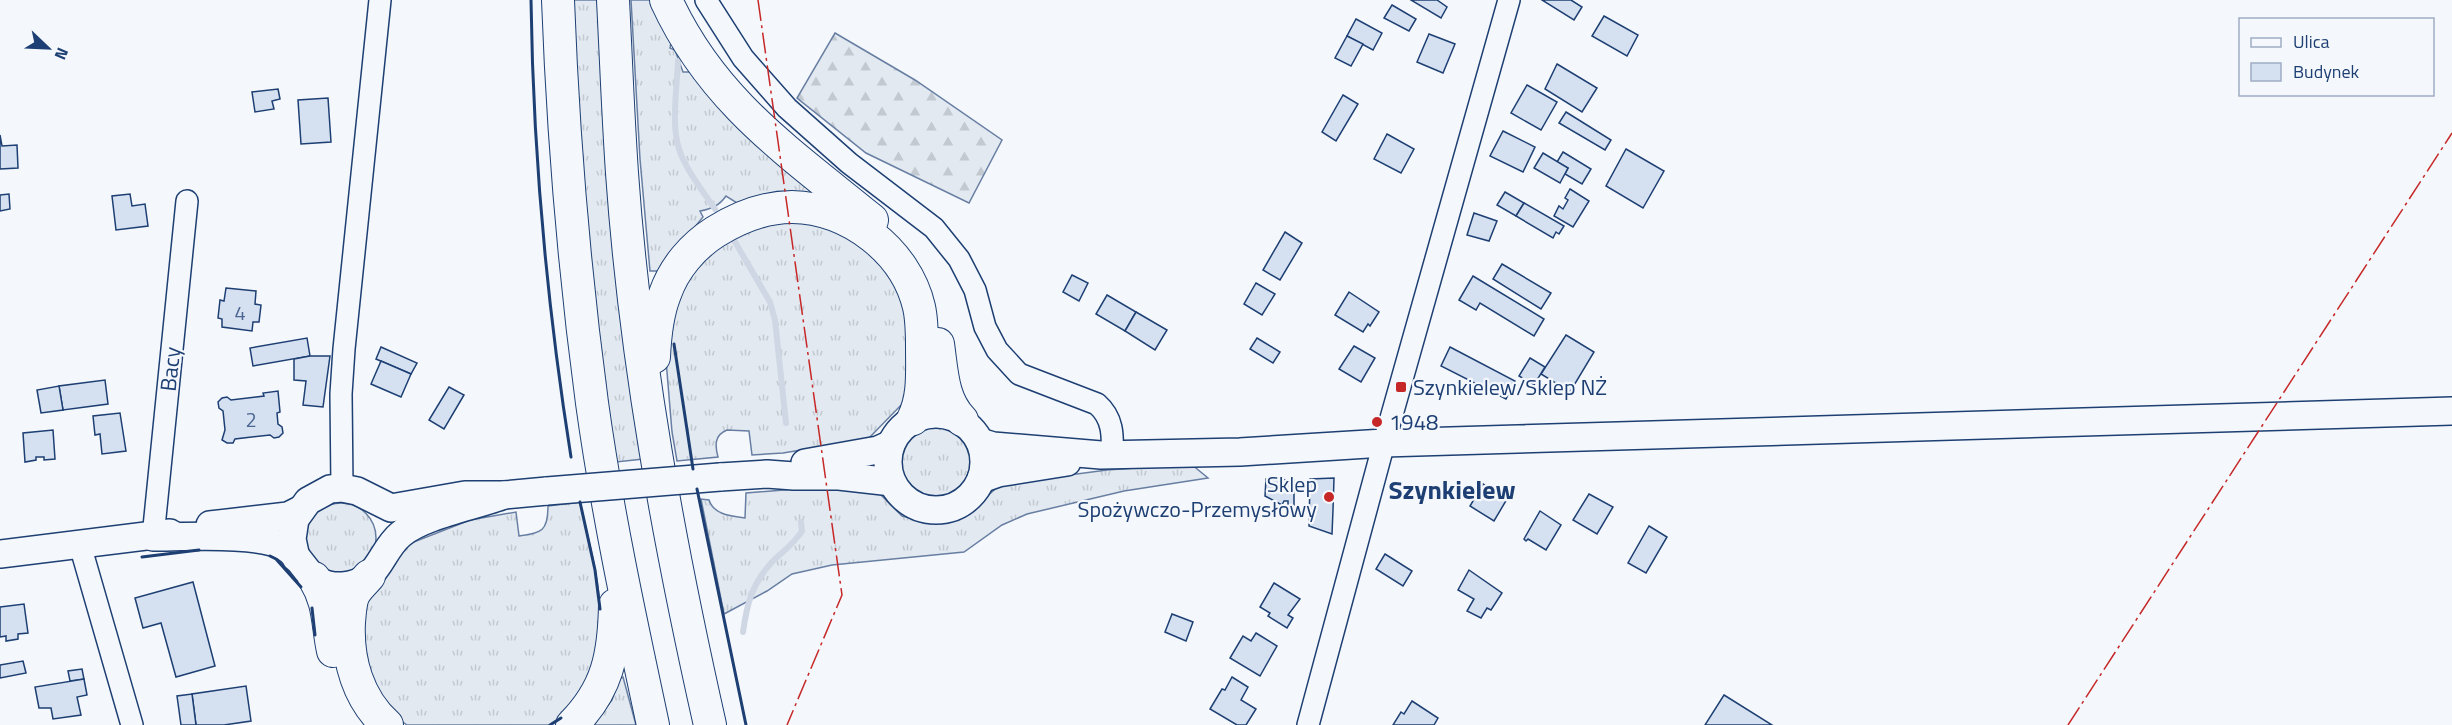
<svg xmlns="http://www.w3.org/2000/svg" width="2452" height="725" font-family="'Titillium Web',sans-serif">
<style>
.grass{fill:url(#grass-tufts);stroke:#687fa3;stroke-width:1.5}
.forest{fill:url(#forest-firs);stroke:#687fa3;stroke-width:1.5}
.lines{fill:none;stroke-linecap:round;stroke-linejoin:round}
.stream{stroke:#cfd7e4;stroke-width:6}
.building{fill:#d5e0f0;stroke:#1d3f73;stroke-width:1.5}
.minor-casing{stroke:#1d3f73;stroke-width:24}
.major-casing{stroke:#1d3f73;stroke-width:30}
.highway-casing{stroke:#1d3f73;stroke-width:34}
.minor{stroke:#f4f7fb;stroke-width:21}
.major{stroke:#f4f7fb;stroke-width:27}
.highway{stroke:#f4f7fb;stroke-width:32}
.major-bridge-casing{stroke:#1d3f73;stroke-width:30;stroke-linecap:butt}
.major-bridge{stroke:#f4f7fb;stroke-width:27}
.wall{stroke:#1d3f73;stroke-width:3}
.power{stroke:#c62828;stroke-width:1.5;stroke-dasharray:21 4.5 3 4.5;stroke-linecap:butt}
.poi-dot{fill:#c62828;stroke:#f4f7fb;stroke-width:2}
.labels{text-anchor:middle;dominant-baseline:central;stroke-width:4.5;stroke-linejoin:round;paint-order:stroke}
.number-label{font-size:20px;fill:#4b6792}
.street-label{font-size:22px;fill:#1d3f73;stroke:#f4f7fb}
.poi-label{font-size:22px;fill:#1d3f73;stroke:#f4f7fb;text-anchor:start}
.quarter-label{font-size:26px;font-weight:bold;fill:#1d3f73;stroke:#f4f7fb}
</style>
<defs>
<pattern id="grass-tufts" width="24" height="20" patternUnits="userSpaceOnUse" patternTransform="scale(1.5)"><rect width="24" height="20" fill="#e3e9f0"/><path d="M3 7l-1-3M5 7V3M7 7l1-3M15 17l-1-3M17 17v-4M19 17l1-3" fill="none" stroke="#c2c9d1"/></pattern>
<pattern id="forest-firs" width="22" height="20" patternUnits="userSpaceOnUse" patternTransform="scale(1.5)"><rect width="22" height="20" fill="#e3e9f0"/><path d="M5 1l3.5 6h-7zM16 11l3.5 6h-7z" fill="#c2c9d1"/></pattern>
</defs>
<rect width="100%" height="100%" fill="#f4f7fb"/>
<g class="grass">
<path d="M570,0H599L643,459L616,462L591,281Z"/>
<path d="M631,0H653L672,37L670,48L675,50L683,72H691L815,190L814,194L763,195L737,203L726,196C719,206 711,209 700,211L703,217L659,271H650L640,159Z"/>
<path d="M773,219L833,227L862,245L892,276L910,316L906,400L868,439L783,453L752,455L749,431L727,430C714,435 715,446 718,457L677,461L672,432L665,348L680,283L717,244Z"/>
<circle cx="937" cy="462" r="36"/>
<path d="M1191,464L1208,478L1124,491L1027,514L1002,525L964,552L832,565L792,574L767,591L724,614L701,499L709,500C714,515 731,516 745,518L746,493L822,487L876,490L902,516L923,521H948L969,512L1001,484L1107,470Z"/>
<path d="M580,502C594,566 620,642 576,699C568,709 561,718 550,725H407L400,720L369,683L355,618L406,545L470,520L516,512L519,536C542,533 548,531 548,506Z"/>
<circle cx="341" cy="538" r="35"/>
<path d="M623,677L636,725H593L612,700L619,679Z"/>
</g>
<path class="forest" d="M835,33L915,80L1002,140L969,203L866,153L797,98Z"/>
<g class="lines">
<g class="stream">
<path d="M678,61C677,87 671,125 679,149C686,170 702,190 715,209"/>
<path d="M731,235L770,302L775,320L786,423"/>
<path d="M743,632C747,603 752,584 772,562C783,551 794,544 802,531L801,522"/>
</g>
</g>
<g class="building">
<path d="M1411,0H1437L1447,7L1441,18Z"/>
<path d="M1542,0H1571L1582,7L1574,20Z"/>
<path d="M1392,5L1416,19L1409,31L1384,18Z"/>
<path d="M1604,16L1638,35L1627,56L1592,36Z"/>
<path d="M1356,19L1382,33L1373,50L1347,36Z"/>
<path d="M1429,34L1455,44L1443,73L1417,62Z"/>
<path d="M1347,36L1363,44L1351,66L1335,58Z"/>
<path d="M1557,64L1597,88L1582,112L1545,89Z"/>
<path d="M1527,85L1557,102L1541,130L1511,113Z"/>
<path d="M278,89L280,99L272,101L274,109L255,112L252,92Z"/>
<path d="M1343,95L1358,104L1336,141L1322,132Z"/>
<path d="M328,98L331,142L301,144L298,100Z"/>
<path d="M1566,112L1611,140L1605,150L1559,123Z"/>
<path d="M1503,131L1535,147L1523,172L1490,156Z"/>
<path d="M1387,134L1414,149L1401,173L1374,159Z"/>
<path d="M0,135L2,146L17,145L18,168L0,169Z"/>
<path d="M1626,149L1664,171L1643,208L1606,186Z"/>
<path d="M1563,152L1591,169L1582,184L1565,174L1568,168L1557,162Z"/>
<path d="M1543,153L1568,168L1560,183L1534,168Z"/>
<path d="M1570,189L1589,201L1573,227L1554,216L1559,206L1563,209L1568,200L1565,198Z"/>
<path d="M1505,192L1524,203L1516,216L1497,205Z"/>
<path d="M9,194L10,209L0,211V195Z"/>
<path d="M130,194L132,206L145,204L148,226L116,230L112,196Z"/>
<path d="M1524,203L1564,226L1559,234L1556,232L1553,238L1516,216Z"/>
<path d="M1474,213L1497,221L1489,241L1467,235Z"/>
<path d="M1285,232L1302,243L1280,280L1263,270Z"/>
<path d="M1502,264L1551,293L1541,309L1493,279Z"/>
<path d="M1072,275L1088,283L1079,301L1063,292Z"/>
<path d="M1473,276L1544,319L1534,336L1480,303L1476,310L1459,300Z"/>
<path d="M1256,283L1275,294L1262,315L1244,304Z"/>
<path d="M226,288L256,291L255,304L261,305L259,322H253L252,331L222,327V319L218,318L220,300L224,301Z"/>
<path d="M1349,292L1379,312L1370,326L1368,324L1363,332L1335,315Z"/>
<path d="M1107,295L1136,312L1125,331L1096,314Z"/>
<path d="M1136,312L1167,330L1155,350L1125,331Z"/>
<path d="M1566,335L1594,352L1570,392L1541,374Z"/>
<path d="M307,338L310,356L253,366L250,348Z"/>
<path d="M1257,338L1280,352L1273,363L1250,349Z"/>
<path d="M1354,346L1375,358L1361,382L1339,369Z"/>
<path d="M381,347L417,363L411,374L376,359Z"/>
<path d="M1450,347L1515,381L1506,399L1441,366Z"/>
<path d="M310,356H330L323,407L303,405L306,381L294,380V359Z"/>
<path d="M1530,358L1545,367L1534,385L1519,376Z"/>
<path d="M381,361L411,374L401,397L371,384Z"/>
<path d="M105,380L108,404L63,410L59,386Z"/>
<path d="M59,386L63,410L41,413L37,390Z"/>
<path d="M449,387L464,395L444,429L429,420Z"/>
<path d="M278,391L280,412L277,413L278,424L282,427L283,433L279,437L274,438L270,435L235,439L233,443H227L222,440L225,430L223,411L219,408L218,402L222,398L227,397L231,400L264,396L263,393Z"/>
<path d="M120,413L126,451L102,454L100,434L95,435L93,416Z"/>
<path d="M53,430L55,459L44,460V457H36V460L25,462L23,433Z"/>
<path d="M1334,478L1333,510L1332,534L1309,526L1310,479Z"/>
<path d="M1266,479L1294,480V505H1288V501H1284L1282,505L1265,496Z"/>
<path d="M1483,484L1507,499L1494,521L1470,506Z"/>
<path d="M1589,494L1613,507L1597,534L1573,520Z"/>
<path d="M1540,511L1561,525L1546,550L1528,539L1526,541L1524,539Z"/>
<path d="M1649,526L1667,537L1646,573L1628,563Z"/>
<path d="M1385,554L1412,571L1403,586L1376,569Z"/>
<path d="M1469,570L1502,593L1491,610L1487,608L1481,618L1467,611L1474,599L1458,590Z"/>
<path d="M193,582L215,666L176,677L161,623L143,628L135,598Z"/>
<path d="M1274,583L1300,599L1288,615L1293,618L1287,628L1268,616L1270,613L1260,607Z"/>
<path d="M24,604L28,633L18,634V639L6,641V636L0,637V607Z"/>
<path d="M1172,614L1193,622L1186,641L1165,632Z"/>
<path d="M1256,633L1277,646L1260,676L1230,658L1243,636L1251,641Z"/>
<path d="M23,661L26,673L0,678V665Z"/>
<path d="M82,669L84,679L70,681L68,671Z"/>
<path d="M1232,677L1248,687L1241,700L1256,709L1246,725H1237L1210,709L1222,689L1225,690Z"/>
<path d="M84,679L87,695L77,697L81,715L53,719L51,708H39L35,687Z"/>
<path d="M246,686L251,721L224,725H196L192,694Z"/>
<path d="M192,694L196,725H181L177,696Z"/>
<path d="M1724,695L1772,725H1705Z"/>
<path d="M1412,701L1438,718L1434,725H1393L1401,712L1404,714Z"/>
</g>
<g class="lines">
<g class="minor-casing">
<g id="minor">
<path d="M706,0L743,58L787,108L849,163L934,228L959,259L975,290L985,327L997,350L1019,374L1097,404C1113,418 1113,435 1112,455"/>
<path d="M342,488L341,394L344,349L380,0"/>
<path d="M153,537L187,201"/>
<path d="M80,545L132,725"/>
<path d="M1308,725L1384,443L1509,0"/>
</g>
</g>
<g class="major-casing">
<g id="major">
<circle cx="936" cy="462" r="48"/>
<path d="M980,442L993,446L1101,455L1240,452L1384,443L2452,411"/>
<path d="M805,463L878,450L891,444"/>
<path d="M720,477L767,474L794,476H839L892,482"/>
<path d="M981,479L998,473L1067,462"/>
<path d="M210,525L288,516L300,510"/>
<path d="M153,537C185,537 259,532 285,547C307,560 306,588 343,586C380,583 379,552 401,534C423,515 476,506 504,495"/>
<path d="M0,554L170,533"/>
<path d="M296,558L292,539L295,519L308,501L330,489L342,488L357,491L391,508L465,495H504L547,491"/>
</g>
</g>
<g class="highway-casing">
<g id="highway">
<path d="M558,0C563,135 574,269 592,403C607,511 630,618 653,725"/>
<path d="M613,0C616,58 618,115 622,173C635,359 669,543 710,725"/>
<path d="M666,0C712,101 789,152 872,220"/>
<path d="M938,344C942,371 942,400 962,420"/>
<path d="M654,357C655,335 657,314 665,294C674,268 693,246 715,232C739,217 765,207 792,207C850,208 906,251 919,307C922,320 922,335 922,348C922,373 924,397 913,419"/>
<path d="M369,576C364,582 358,587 354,594C350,602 350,613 349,622C347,660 358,699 387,725"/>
<path d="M314,578C330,604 327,623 333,651"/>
<path d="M572,725C608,689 614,654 615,605"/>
</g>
</g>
<use href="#minor" class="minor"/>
<use href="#major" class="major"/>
<use href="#highway" class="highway"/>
<g class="major-bridge-casing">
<path id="major-bridge" d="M547,491L720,477"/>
</g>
<use href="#major-bridge" class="major-bridge"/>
<g class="wall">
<path d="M531,0C533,153 547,306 571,457"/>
<path d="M674,344L693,469"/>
<path d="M697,489L746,725"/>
<path d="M580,502L595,570L600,609"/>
<path d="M270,556L276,559L301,587"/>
<path d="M142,557L199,550"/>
<path d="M312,608L315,635"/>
<path d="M550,725L561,718"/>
</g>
<g class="power">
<path d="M758,0L842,595L787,725"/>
<path d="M2068,725L2452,133"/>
</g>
</g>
<g class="poi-dot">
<rect x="1395" y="381" width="12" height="12" rx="3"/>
<circle cx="1377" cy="422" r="6"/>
<circle cx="1329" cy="497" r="6"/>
</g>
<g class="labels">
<g class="number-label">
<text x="240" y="312">4</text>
<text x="251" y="419">2</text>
</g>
<g class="street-label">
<text transform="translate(170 369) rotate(-84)">Bacy</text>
</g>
<g class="poi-label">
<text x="1413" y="387">Szynkielew/Sklep NŻ</text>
<text x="1389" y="422">1948</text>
<text x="1317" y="484" text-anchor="end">Sklep<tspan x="1317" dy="25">Spożywczo-Przemysłowy</tspan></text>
</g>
<g class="quarter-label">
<text x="1452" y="489">Szynkielew</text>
</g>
</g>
<rect x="2239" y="18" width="195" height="78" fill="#f4f7fb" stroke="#9eadc5" stroke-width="1.5"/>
<rect x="2251" y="38" width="30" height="9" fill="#f4f7fb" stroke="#9eadc5" stroke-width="1.5"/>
<text x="2293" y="48" font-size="18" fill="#1d3f73">Ulica</text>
<rect x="2251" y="63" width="30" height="18" fill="#d5e0f0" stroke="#9eadc5" stroke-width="1.5"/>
<text x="2293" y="78" font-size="18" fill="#1d3f73">Budynek</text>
<g transform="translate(48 48) rotate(113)" stroke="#f4f7fb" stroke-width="4.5" paint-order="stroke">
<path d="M0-4.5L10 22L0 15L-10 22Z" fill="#1d3f73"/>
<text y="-9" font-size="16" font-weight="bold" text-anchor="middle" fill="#1d3f73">N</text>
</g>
</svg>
